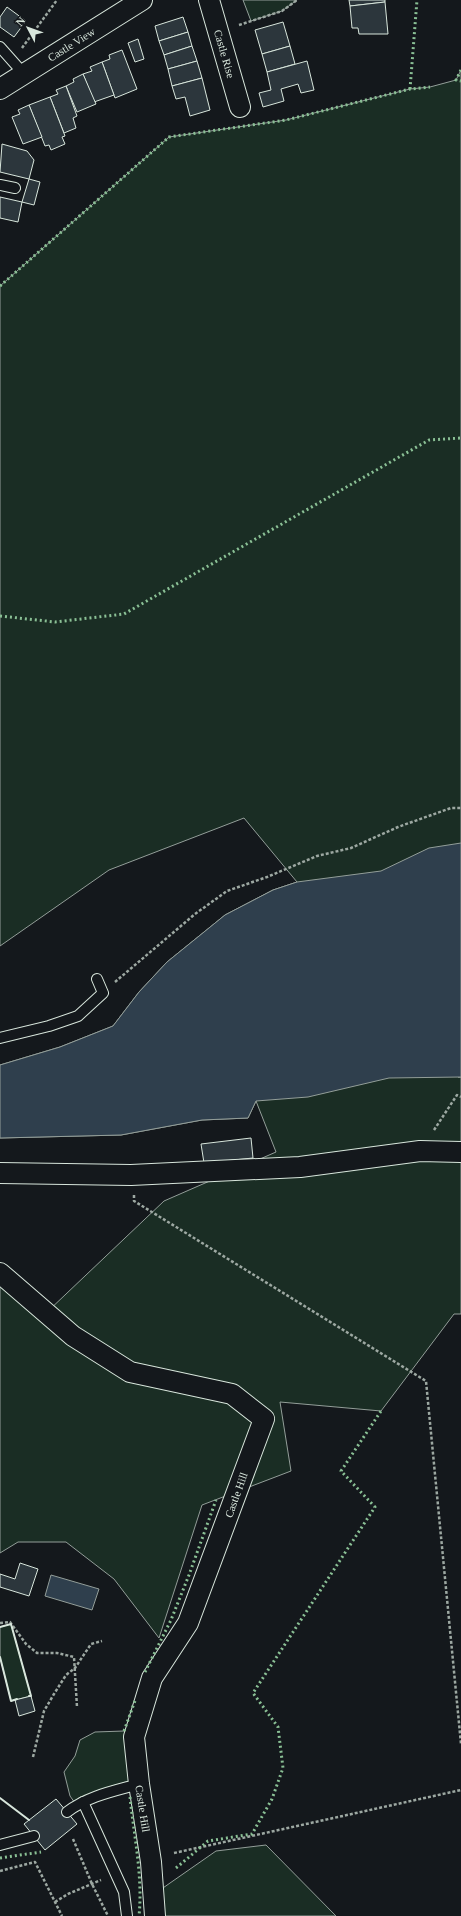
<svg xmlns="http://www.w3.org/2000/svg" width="461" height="1916" font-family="'Times New Roman',serif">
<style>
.green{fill:#1a2d24;stroke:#939e99}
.water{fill:#2f3f4d;stroke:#939e99}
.building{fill:#2c363c;stroke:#d8e6dc}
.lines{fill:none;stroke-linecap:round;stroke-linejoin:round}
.lane-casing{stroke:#d8e6dc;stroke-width:12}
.street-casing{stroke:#d8e6dc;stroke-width:22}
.path{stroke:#9da8a2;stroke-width:2.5;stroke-dasharray:3 2;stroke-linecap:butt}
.lane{stroke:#14181c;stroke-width:10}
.street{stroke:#14181c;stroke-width:20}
.hedge{stroke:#8ac095;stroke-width:3;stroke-dasharray:2 3;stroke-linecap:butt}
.wall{stroke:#d8e6dc;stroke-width:2}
.labels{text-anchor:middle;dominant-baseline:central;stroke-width:3;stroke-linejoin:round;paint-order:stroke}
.street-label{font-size:11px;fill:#d8e6dc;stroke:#14181c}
</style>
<rect width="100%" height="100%" fill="#14181c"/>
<g class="green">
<path d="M243,0H297L282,11L251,21Z"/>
<path d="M461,70V1077H458H461V1314H454L381,1411L280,1402L291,1471L202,1505L159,1638L114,1579L66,1542H18L0,1553V1286L46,1313L164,1201L276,1152L256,1101L248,1118L202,1120L121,1135L0,1138V1065L60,1047L113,1026L139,992L167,962L225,915L273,890L297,882L244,818L109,870L0,946V286L169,137L286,120L410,89L430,87L456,80Z"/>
<path d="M11,1624L31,1696L11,1701L0,1657V1627Z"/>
<path d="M124,1731L131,1735L135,1780L112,1786L75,1803L70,1796L64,1772L75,1756L80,1740L95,1732Z"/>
<path d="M266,1845L336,1916H160V1890L216,1851Z"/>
</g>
<g class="water">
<path d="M461,843V1077L389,1078L308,1097L256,1101L248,1118L202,1120L121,1135L0,1138V1065L60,1047L113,1026L139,992L167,962L225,915L273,890L297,882L381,871L429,848Z"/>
<path d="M51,1575L99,1589L92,1610L45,1596Z"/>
</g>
<g class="building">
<path d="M349,0H385V2L350,6Z"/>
<path d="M385,2L388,34H359L358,28H352L350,6Z"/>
<path d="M7,7L26,21L14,37L0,27V17Z"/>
<path d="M183,17L188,32L159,41L155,26Z"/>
<path d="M283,22L290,46L262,54L255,30Z"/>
<path d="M188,32L192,46L164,55L159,41Z"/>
<path d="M138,39L144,59L135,62L128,43Z"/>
<path d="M192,46L197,61L168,69L164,55Z"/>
<path d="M290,46L295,64L267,72L262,54Z"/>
<path d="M122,50L137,89L115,98L102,62L110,59L109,55Z"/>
<path d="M197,61L202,78L172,86L168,69Z"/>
<path d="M307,61L314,90L301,93L298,84L281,89L284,101L263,107L259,93L271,90L267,72Z"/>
<path d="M102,62L114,95L94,102L83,74L92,71L90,67Z"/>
<path d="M83,74L96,104L77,112L66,86L74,82L73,79Z"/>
<path d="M202,78L210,110L190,116L185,97L176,99L172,86Z"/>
<path d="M66,86L77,116L73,118L76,128L64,133L50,97L58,94L56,90Z"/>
<path d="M50,97L65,136L62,137L65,144L51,150L49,145L45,146L29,105Z"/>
<path d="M29,105L42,137L23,144L12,117L20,114L18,110Z"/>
<path d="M2,144L27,151L34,160L29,179L0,172Z"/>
<path d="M29,179L40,182L34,205L22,202Z"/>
<path d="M0,197L22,202L18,222L0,218Z"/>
<path d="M251,1138L253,1158L204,1163L201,1144Z"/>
<path d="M20,1563L38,1569L29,1596L0,1587V1574L15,1579Z"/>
<path d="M31,1696L35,1711L19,1716L15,1700Z"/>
<path d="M56,1799L77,1824L45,1850L24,1824Z"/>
</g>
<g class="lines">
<g class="lane-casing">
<g id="lane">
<path d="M0,47L24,74"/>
<path d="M0,185L15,188"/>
<path d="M0,1038L49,1026L78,1016L103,993L97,979"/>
<path d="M83,1802L124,1892L127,1916"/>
<path d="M67,1812C88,1796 114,1791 139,1784"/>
<path d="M0,1845L34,1836"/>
</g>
</g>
<g class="street-casing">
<g id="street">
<path id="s1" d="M209,0L240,107"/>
<path id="s2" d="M0,89L142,0"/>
<path d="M0,1173L131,1175L300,1167L420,1151L461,1152"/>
<path id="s3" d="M0,1273L73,1336L130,1372L232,1394L264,1419L188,1623L152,1678L134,1737L139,1784L151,1862L155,1916"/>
</g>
</g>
<g class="path">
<path d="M239,25L282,11L297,0"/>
<path d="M22,48L57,0"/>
<path d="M115,982L195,914L227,891L267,877L317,856L351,848L398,827L451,808H461"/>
<path d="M434,1130L457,1095L461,1097"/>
<path d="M134,1195V1201L426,1381L461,1744"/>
<path d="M0,1623L10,1622L26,1644L37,1653H57L74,1657L77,1707"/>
<path d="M33,1757L44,1711L54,1694L66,1675L75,1668L91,1644L102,1641"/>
<path d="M73,1839L92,1884L108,1916"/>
<path d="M174,1853L461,1790"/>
<path d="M0,1871L35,1862L62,1916"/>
<path d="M55,1902L68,1894L101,1880"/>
</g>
<use href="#lane" class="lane"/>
<use href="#street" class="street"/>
<g class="hedge">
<path d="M461,70L456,80L461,81"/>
<path d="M410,89L417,0"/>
<path d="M0,286L169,137L286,120L410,89L430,87"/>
<path d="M0,616L55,622L124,614L429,440L461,438"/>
<path d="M145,1672L171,1620L189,1575L216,1500"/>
<path d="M124,1731L136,1698"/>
<path d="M130,1797C134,1836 143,1877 139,1916"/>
<path d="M0,1858L41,1852"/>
<path d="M176,1868L208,1841L252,1834L272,1799L283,1768L278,1727L253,1693L375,1507L341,1471L381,1411"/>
</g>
<g class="wall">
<path d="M0,1627L11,1624L31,1696H29"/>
<path d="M0,1657L11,1701L17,1699"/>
<path d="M0,1798L29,1820"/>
</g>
</g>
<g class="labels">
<g class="street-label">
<text stroke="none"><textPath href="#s2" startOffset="84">Castle View</textPath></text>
<text stroke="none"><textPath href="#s1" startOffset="56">Castle Rise</textPath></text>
<text transform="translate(236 1495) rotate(-70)">Castle Hill</text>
<text stroke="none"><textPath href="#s3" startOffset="726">Castle Hill</textPath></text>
</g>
</g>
<g transform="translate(28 28) rotate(311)" stroke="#14181c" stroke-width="3" paint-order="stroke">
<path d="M0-3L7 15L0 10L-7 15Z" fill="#d8e6dc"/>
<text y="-6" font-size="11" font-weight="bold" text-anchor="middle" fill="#d8e6dc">N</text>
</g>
</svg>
